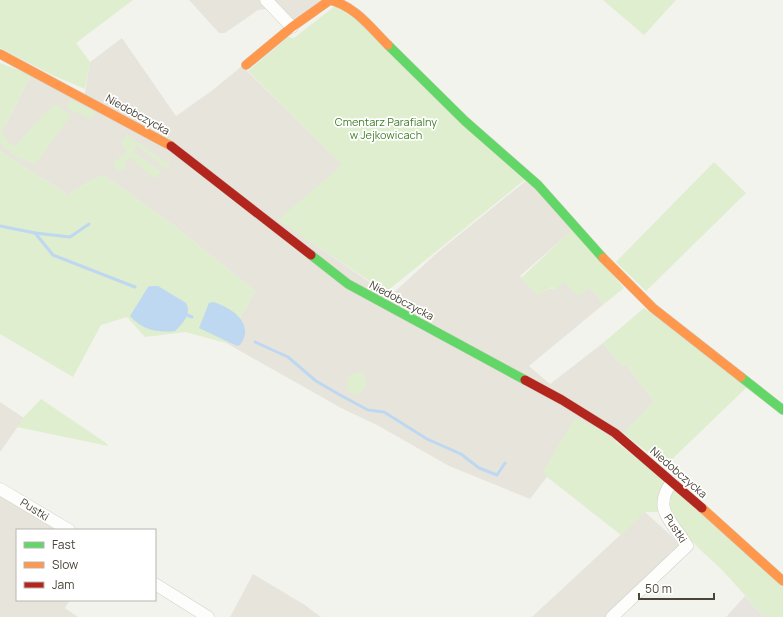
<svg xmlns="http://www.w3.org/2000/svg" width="783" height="617" font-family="Manrope,sans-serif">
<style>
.residential{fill:#e7e5db}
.industrial{fill:#e7e4df}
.green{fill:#deeece}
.water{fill:#bed8f1}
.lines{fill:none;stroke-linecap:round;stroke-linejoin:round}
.stream{stroke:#bed8f1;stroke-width:3}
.street-casing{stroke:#d1d0cb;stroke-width:13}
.fast-casing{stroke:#d2d0c5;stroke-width:10}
.slow-casing{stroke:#d2d0c5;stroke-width:10}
.jam-casing{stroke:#d2d0c5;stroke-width:10}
.street{stroke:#fdfdfc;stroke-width:12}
.fast{stroke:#63d668;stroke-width:9}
.slow{stroke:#ff974d;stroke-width:9}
.jam{stroke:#b3261e;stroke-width:9}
.labels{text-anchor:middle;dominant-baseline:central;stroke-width:3.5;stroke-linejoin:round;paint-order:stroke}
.street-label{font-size:11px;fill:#4a4538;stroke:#fff}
.park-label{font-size:11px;fill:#417f29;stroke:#fff}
</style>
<rect width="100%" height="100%" fill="#f3f3ee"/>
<g class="residential">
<path d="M189,0H323L288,27L266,9L258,10L225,33H219Z"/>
<path d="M122,38L176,116L210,92L242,66L343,165L279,220L390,296L438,252L528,179L575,228L520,276L537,294L552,288L555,290L564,281L590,288L604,304L529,366L550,384L603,343L622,366L626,364L654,402L616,441L547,477L530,499L449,466L377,425L341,408L226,343L255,291L177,228L105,176L95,178L68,195L0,151V131L6,124L31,75L84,99L90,62Z"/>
<path d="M0,402L24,418L0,452Z"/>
<path d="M0,491L65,530H17V600H70L65,608L78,617H0Z"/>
<path d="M645,512L680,544L676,553L607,617H532Z"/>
<path d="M253,574L305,605L321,617H230Z"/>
</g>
<path class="industrial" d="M745,596L760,613L766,617H726Z"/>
<g class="green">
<path d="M0,0H133L76,43L90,62L85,89L52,75L0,48Z"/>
<path d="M603,0H676L644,35Z"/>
<path d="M335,6L346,9L527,178L386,292L278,220L342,165L248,71L288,37L294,38Z"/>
<path d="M0,63L31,75L6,124L1,131L9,143L15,146L41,117L56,104L71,115L36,164L18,158L0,144Z"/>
<path d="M70,99L95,112L91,119L67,108Z"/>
<path d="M127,135L171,165L167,169L136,145L133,151L161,172L155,179L130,157L124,162L126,169L117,171L114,166V161L121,157L127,150L120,144Z"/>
<path d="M0,151L68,195L95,178L105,176L177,228L255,291L226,343L185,332L145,337L127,317L101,325L73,377L0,334Z"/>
<path d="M714,162L746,193L646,291L616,262Z"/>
<path d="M573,229L624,288L604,304L590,288L578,296L564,282L555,290L552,287L538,295L521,278Z"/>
<path d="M644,308L750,384L665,466L623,433L654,402L626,364L622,366L603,343Z"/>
<path d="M359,372L364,374L366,385L362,392L354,395L347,389L348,376Z"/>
<path d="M41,399L106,443L108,446L17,427L23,418Z"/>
<path d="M575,418L598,428L667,482L661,512H645L621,535L547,477L543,471Z"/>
<path d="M674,490L783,584V617H766L760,613C748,599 736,585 723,571C702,550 675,531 668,502Z"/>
</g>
<g class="water">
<path d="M150,286H158L186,303C192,314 183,323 175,331C158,333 142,330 130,316L148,287Z"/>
<path d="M213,302C231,307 256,324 240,345L237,346L199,328L209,303Z"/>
</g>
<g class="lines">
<g class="stream">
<path d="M0,226L35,233L53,255L135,287"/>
<path d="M35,233L70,237L89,224"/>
<path d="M187,315L192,317"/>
<path d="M255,342L288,357L316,381L340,395L368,410L384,412L427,439L461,454L479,468L497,475L505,463"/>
</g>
<g class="street-casing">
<g id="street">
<path d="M266,0L292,27"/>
<path d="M0,489L69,530"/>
<path d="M155,584L208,617"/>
<path d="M612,617L687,546C673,521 651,510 672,482"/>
</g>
</g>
<g class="fast-casing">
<g id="fast">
<path d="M388,45L465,121L538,185L603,258"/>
<path d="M311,255L348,284L525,380"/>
<path d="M741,377L783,410"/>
</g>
</g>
<g class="slow-casing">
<g id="slow">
<path d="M0,54L171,146"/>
<path d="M246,65L292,27L330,0C355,6 371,28 388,45"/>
<path d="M603,258L653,308L741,377"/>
<path d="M702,508L783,581"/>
</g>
</g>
<g class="jam-casing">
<g id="jam">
<path d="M171,146L311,255"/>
<path d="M525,380L562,400L615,433L702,508"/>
</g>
</g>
<use href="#street" class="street"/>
<use href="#fast" class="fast"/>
<use href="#slow" class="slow"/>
<use href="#jam" class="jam"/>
</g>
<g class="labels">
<g class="street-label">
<text transform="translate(138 114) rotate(29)">Niedobczycka</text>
<text transform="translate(402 300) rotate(28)">Niedobczycka</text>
<text transform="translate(679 472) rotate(41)">Niedobczycka</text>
<text transform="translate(35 509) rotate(32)">Pustki</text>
<text transform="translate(676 528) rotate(57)">Pustki</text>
</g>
<g class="park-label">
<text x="386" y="121">Cmentarz Parafialny<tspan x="386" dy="13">w Jejkowicach</tspan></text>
</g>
</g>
<rect x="16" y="529" width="140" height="72" fill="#ffffff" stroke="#b7b5af"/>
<rect x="24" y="542" width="20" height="6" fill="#63d668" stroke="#b7b5af"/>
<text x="52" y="549" font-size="12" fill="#4a4538">Fast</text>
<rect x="24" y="562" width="20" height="6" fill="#ff974d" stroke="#b7b5af"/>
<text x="52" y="569" font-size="12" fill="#4a4538">Slow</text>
<rect x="24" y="582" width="20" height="6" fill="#b3261e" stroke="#b7b5af"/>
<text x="52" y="589" font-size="12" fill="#4a4538">Jam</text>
<path d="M639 593v6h75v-6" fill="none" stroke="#4a4538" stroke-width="2"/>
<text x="645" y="593" font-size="12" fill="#4a4538" stroke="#ffffff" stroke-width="3" paint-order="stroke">50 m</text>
</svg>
